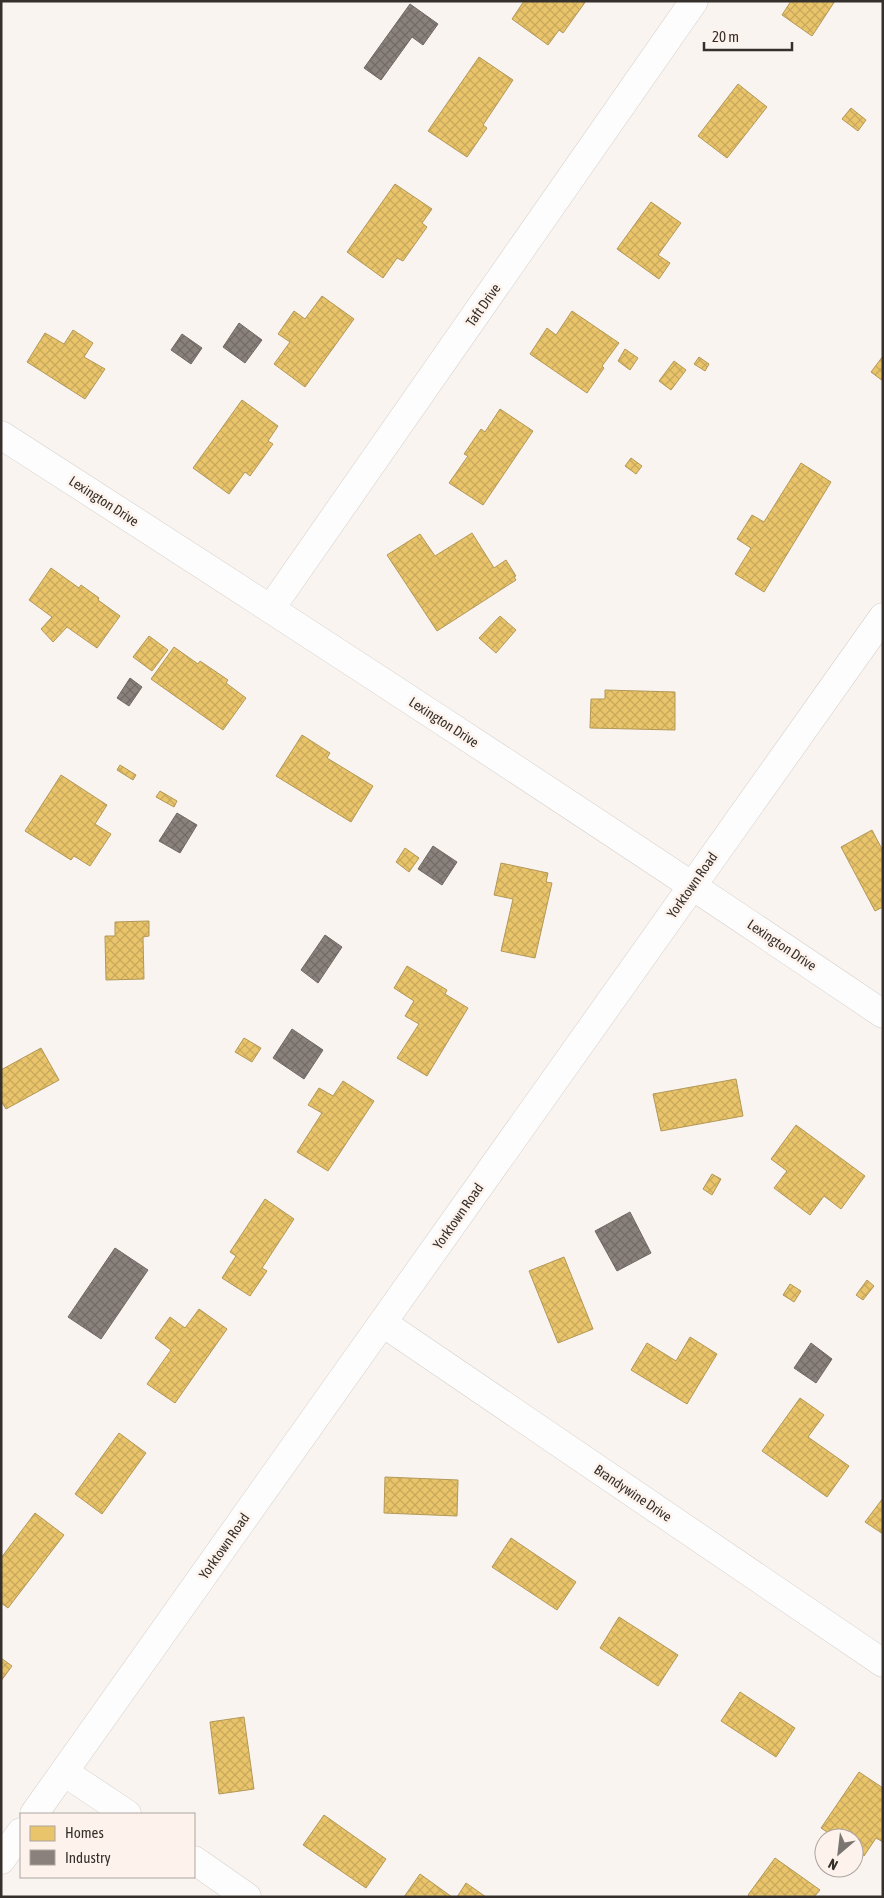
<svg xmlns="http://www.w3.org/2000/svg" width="884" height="1898" font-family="'Asap Condensed',sans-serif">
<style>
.homes{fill:url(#homes-cross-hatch);stroke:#b39857}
.industry{fill:url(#industry-cross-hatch);stroke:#716964}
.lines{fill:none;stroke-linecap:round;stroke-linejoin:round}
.street-casing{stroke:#d5d0cc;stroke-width:29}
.street{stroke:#fefdfd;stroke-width:28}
.labels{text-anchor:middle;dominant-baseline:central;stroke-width:5;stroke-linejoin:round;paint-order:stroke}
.street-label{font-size:14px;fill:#36302c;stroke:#fdf3ec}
</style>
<defs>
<pattern id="homes-cross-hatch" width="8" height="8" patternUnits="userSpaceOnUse" patternTransform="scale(1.25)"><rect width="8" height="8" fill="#e9c46a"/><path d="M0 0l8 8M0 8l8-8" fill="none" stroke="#c8a95c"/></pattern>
<pattern id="industry-cross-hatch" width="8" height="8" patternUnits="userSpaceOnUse" patternTransform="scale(1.25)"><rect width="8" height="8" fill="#8a817c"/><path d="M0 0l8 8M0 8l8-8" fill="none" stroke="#726a66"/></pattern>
</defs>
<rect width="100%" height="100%" fill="#f9f4f0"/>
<g class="homes">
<path d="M524,1H586L563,33L559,30L548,45L512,19Z"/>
<path d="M791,1H835L812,36L782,15Z"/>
<path d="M479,57L513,80L483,125L487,128L467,157L428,131Z"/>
<path d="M738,84L767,107L727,158L698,136Z"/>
<path d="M851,108L866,120L858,131L842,119Z"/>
<path d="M395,184L432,209L422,223L427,227L403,261L397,258L383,278L347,252Z"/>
<path d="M651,202L681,223L658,255L670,263L659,279L617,249Z"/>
<path d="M322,296L354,319L305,387L274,364L290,342L278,334L294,311L305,319Z"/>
<path d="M572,311L619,343L602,366L604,368L587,393L530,354L547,328L556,335Z"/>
<path d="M73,330L93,343L84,357L105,369L85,399L27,362L45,333L64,344Z"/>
<path d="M625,349L638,358L630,370L618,361Z"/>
<path d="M883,356V381L871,372Z"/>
<path d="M699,357L709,364L705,371L694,364Z"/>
<path d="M674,361L686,370L671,390L659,381Z"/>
<path d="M242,400L278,426L268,441L273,444L250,476L245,472L229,494L193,468Z"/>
<path d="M500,409L533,431L483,505L449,483L468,456L464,454L481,429L485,432Z"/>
<path d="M631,458L642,466L636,474L625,466Z"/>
<path d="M801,463L831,482L764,592L735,574L751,548L737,539L752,515L764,522Z"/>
<path d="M472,533L494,568L506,560L516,576L514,577L516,580L437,631L387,555L420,534L435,556Z"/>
<path d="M51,568L79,588L81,585L99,598L98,600L120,616L97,648L67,627L53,642L41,629L52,617L29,600Z"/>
<path d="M500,616L516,630L496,653L479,638Z"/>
<path d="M149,636L168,650L152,671L133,657Z"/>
<path d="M174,647L198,664L200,661L228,680L226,683L246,698L223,730L151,679Z"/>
<path d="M605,690L675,692V730L590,728L591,699H605Z"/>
<path d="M302,735L330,753L327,758L373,786L351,822L276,776Z"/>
<path d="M120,765L136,775L133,780L117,770Z"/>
<path d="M61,775L107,805L95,824L111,834L90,866L74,856L71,860L25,831Z"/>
<path d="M160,791L177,801L174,807L156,797Z"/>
<path d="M872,830L883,851V907L875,911L841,847Z"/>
<path d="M405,848L419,858L409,872L396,862Z"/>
<path d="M501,863L548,873L546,882L552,883L535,958L501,951L513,899L494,895Z"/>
<path d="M149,921V936L143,937L144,979L106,980L105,936H115V922Z"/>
<path d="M407,966L447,990L445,994L468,1008L427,1076L397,1058L419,1024L405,1016L414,1001L394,988Z"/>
<path d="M244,1038L261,1048L252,1062L235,1052Z"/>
<path d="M41,1048L59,1080L6,1109L1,1101V1070Z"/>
<path d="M736,1079L743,1116L661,1131L653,1094Z"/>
<path d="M343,1081L374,1101L328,1171L297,1152L322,1113L308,1105L319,1088L333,1096Z"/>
<path d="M796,1125L865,1176L841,1209L824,1196L810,1215L774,1188L787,1171L771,1159Z"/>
<path d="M712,1174L721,1179L712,1195L703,1189Z"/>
<path d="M265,1199L294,1219L262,1268L267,1271L250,1296L222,1278L236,1256L230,1252Z"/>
<path d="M564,1257L593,1329L558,1343L529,1271Z"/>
<path d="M867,1280L874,1286L863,1300L856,1295Z"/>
<path d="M790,1284L801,1291L794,1302L783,1295Z"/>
<path d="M199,1309L227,1329L175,1403L147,1384L171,1350L155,1338L170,1317L185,1328Z"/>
<path d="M690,1337L717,1354L687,1404L631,1370L647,1343L676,1361Z"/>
<path d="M800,1398L824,1415L808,1437L849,1466L827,1497L762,1451Z"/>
<path d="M119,1433L146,1453L102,1514L75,1494Z"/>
<path d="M385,1477L458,1480L457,1516L384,1513Z"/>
<path d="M883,1498V1534L865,1522Z"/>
<path d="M35,1513L64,1535L8,1608L1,1603V1558Z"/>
<path d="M511,1538L576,1582L557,1610L492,1567Z"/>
<path d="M619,1617L678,1655L658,1686L600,1648Z"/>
<path d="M1,1658L12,1666L1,1681Z"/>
<path d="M740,1692L795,1728L776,1757L721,1721Z"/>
<path d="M244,1717L254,1789L219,1794L210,1722Z"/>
<path d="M859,1772L883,1788V1842L876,1838L864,1856L854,1850V1838H836L821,1828Z"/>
<path d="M324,1815L386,1859L366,1888L303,1845Z"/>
<path d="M775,1858L820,1890L814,1897H751L748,1895Z"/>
<path d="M420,1874L452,1897H404Z"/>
<path d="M466,1883L486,1897H457Z"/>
</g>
<g class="industry">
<path d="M410,4L438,24L423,45L412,37L381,80L364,68Z"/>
<path d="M239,323L262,340L245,363L223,347Z"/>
<path d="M182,334L202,348L191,364L171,350Z"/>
<path d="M130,678L142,687L129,706L117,698Z"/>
<path d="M177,813L197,825L180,853L159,841Z"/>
<path d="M433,846L457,862L442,885L418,869Z"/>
<path d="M325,935L342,947L318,983L301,970Z"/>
<path d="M292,1029L323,1050L304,1079L273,1058Z"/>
<path d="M630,1212L651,1253L617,1271L595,1231Z"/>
<path d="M115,1248L148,1270L101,1339L68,1317Z"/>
<path d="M811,1343L832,1359L816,1383L794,1368Z"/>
</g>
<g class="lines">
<g class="street-casing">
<g id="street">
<path d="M1,435C297,625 592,817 883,1014"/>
<path d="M271,608L694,1"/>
<path d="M383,1323L883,1663"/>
<path d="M64,1772L127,1814"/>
<path d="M34,1814L883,617"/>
<path d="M1,1860L21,1832"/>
<path d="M194,1860L247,1897"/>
</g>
</g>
<use href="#street" class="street"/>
</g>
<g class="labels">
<g class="street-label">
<text transform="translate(483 305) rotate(-55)">Taft Drive</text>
<text transform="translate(104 501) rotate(33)">Lexington Drive</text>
<text transform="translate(444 722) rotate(33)">Lexington Drive</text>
<text transform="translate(692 885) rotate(-55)">Yorktown Road</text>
<text transform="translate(782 945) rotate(34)">Lexington Drive</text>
<text transform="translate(458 1216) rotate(-55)">Yorktown Road</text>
<text transform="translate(633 1493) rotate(34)">Brandywine Drive</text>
<text transform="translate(224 1546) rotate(-55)">Yorktown Road</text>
</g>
</g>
<rect width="884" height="1898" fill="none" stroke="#36302c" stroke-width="5"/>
<rect x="20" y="1813" width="175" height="65" fill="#fdf3ec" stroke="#ada59f"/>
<rect x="30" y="1826" width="25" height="15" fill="#e9c46a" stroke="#ada59f"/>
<text x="65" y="1838" font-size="15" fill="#36302c">Homes</text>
<rect x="30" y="1850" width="25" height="15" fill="#8a817c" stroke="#ada59f"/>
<text x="65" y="1863" font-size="15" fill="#36302c">Industry</text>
<g transform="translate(839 1853) rotate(208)"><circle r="24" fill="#fdf3ec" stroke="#ada59f"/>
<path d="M0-4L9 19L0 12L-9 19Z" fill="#7a7571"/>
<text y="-8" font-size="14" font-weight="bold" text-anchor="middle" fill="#36302c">N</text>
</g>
<path d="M704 42v8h88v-8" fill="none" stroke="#36302c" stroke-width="2.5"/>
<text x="712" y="42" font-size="15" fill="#36302c" stroke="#fdf3ec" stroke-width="4" paint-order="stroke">20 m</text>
</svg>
